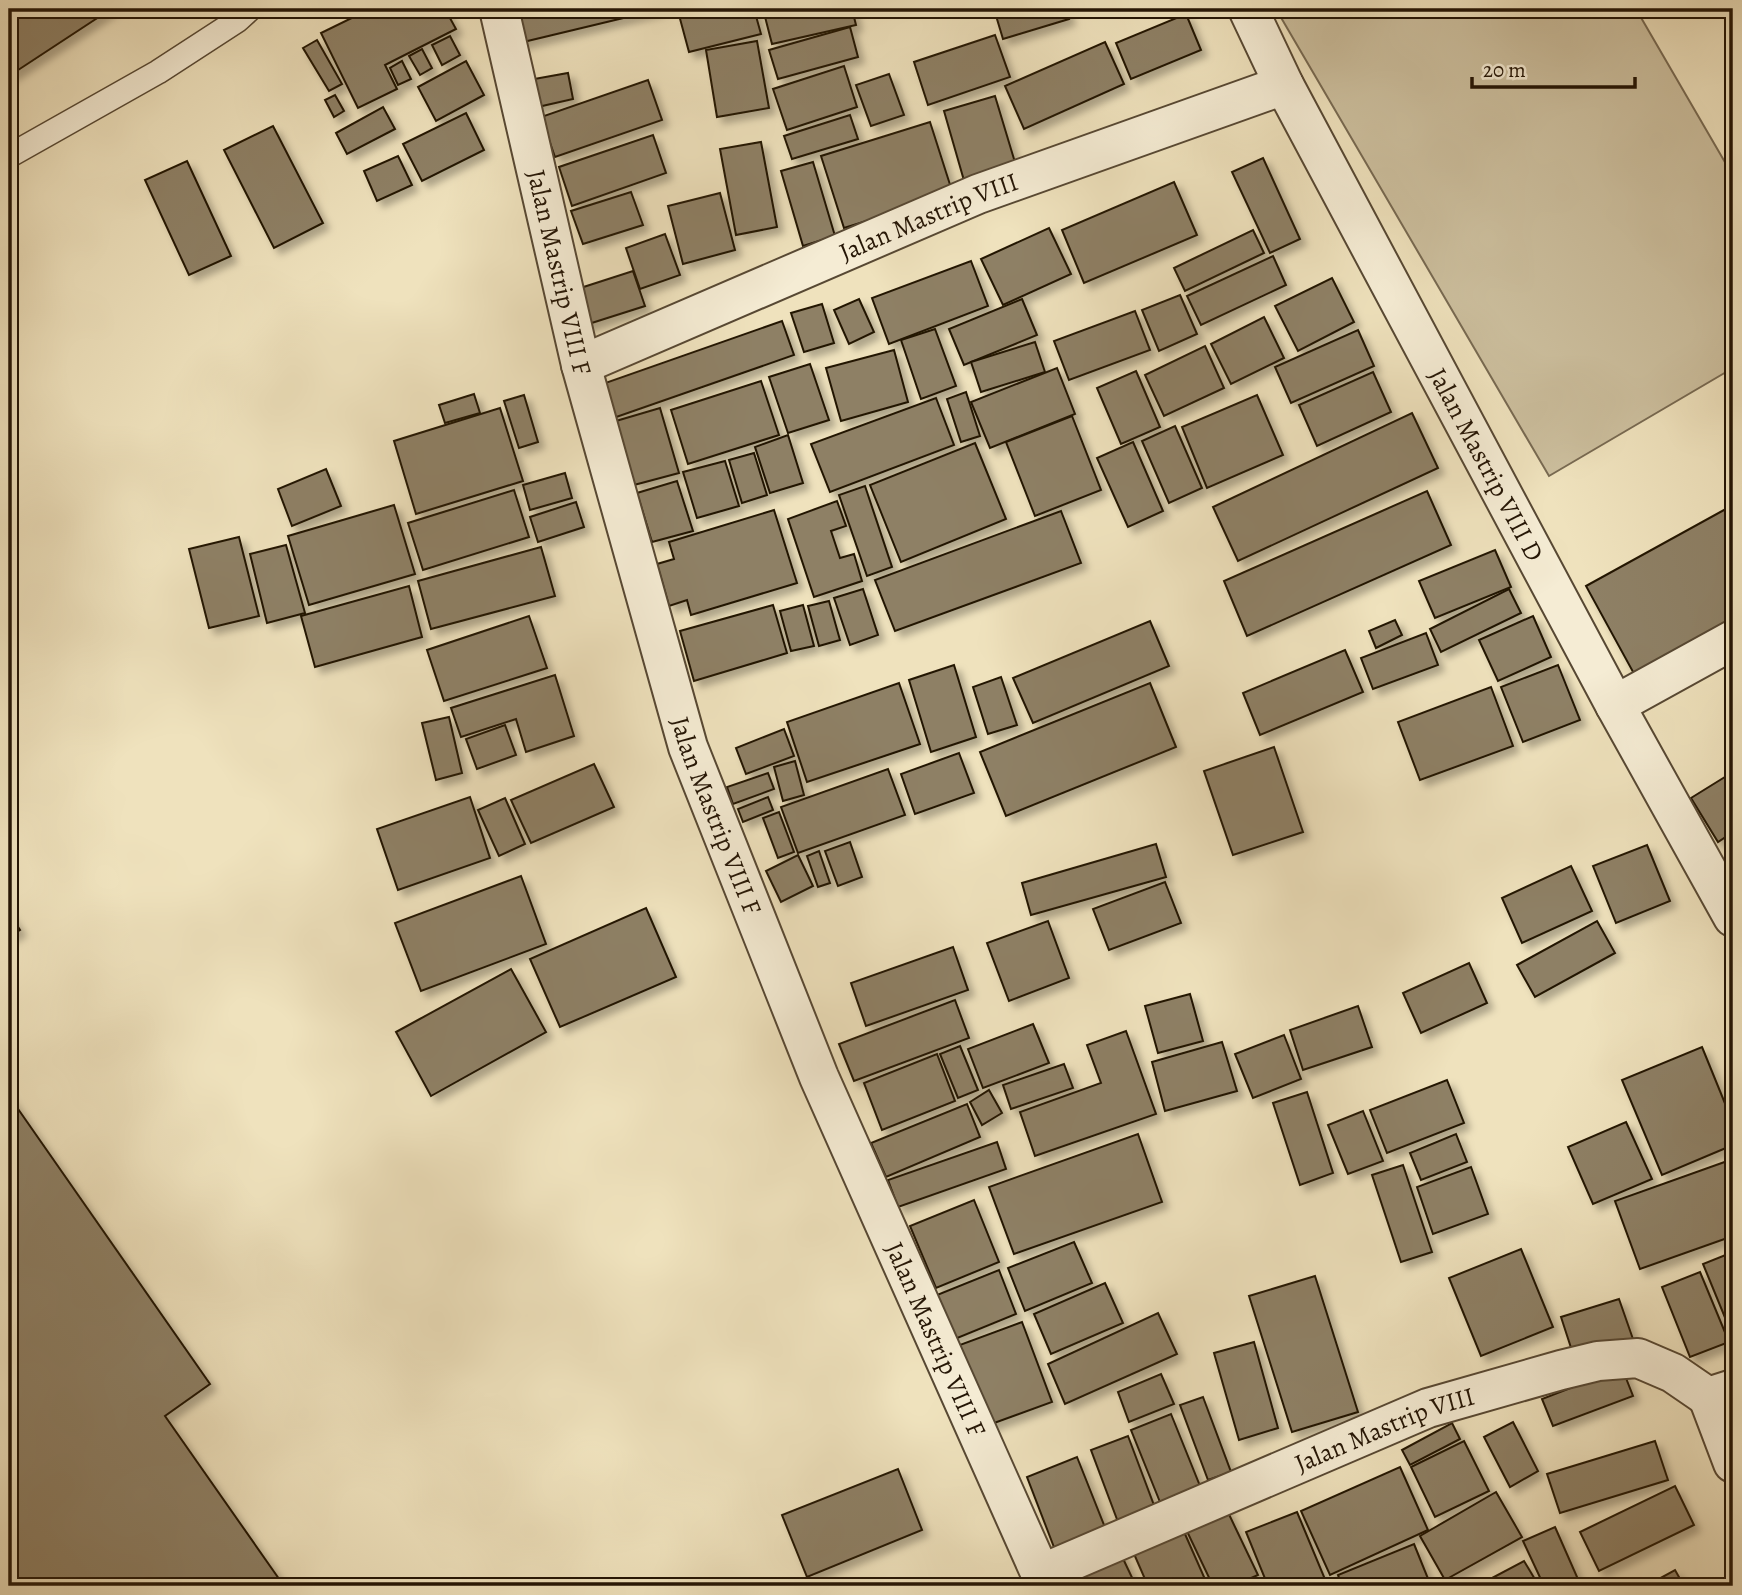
<svg xmlns="http://www.w3.org/2000/svg" width="1742" height="1595" font-family="Alegreya,serif">
<style>
.green{fill:#ccbf9e;stroke:#786a52;stroke-width:2}
.building{fill:#8e8065;stroke:#241505;stroke-width:2;filter:url(#shadow)}
.lines{fill:none;stroke-linecap:round;stroke-linejoin:round}
.service-casing{stroke:#574833;stroke-width:26}
.minor-casing{stroke:#574833;stroke-width:42}
.service{stroke:#f5ecd4;stroke-width:23}
.minor{stroke:#f5ecd4;stroke-width:38}
.labels{text-anchor:middle;dominant-baseline:central;stroke-width:7;stroke-linejoin:round;paint-order:stroke}
.street-label{font-size:26px;fill:#241505;stroke:#f5ecd4}
</style>
<defs>
<filter id="shadow"><feDropShadow dx="6" dy="6" stdDeviation="3.5" flood-color="#0004"/></filter>
</defs>
<rect width="100%" height="100%" fill="#efe2bd"/>
<filter id="stains"><feTurbulence type="fractalNoise" baseFrequency=".00286" numOctaves="4"/><feColorMatrix values="0 0 0 0 .2 0 0 0 0 .09 0 0 0 0 .02 0 0 0 .5 -.17"/></filter>
<radialGradient id="worn" r=".72"><stop offset=".6" stop-color="#630" stop-opacity="0"/><stop offset="1" stop-color="#630" stop-opacity=".3"/></radialGradient>
<path class="green" d="M1276,9H1636L1733,176V368L1549,476Z"/>
<g class="building">
<path d="M9,9H111L9,76Z"/>
<path d="M370,9H445L456,29L385,65L397,89L358,108L321,33Z"/>
<path d="M506,9H661L515,44Z"/>
<path d="M702,9H754L761,34L689,52L679,15Z"/>
<path d="M763,9H852L856,25L772,44Z"/>
<path d="M994,9H1066L1069,19L1003,39Z"/>
<path d="M1186,14L1201,50L1131,79L1116,43Z"/>
<path d="M850,27L858,57L778,79L769,50Z"/>
<path d="M995,35L1010,77L928,105L914,62Z"/>
<path d="M450,36L460,55L442,65L432,45Z"/>
<path d="M317,40L342,84L329,91L303,48Z"/>
<path d="M757,41L769,108L717,117L706,50Z"/>
<path d="M1105,42L1124,84L1024,129L1005,86Z"/>
<path d="M422,49L432,68L420,75L409,56Z"/>
<path d="M402,61L411,79L398,85L390,68Z"/>
<path d="M466,61L484,95L436,121L418,87Z"/>
<path d="M844,66L857,107L787,130L773,89Z"/>
<path d="M568,73L573,99L529,109L523,81Z"/>
<path d="M889,74L904,115L871,126L856,85Z"/>
<path d="M648,80L662,120L555,157L541,117Z"/>
<path d="M335,95L344,111L334,117L325,100Z"/>
<path d="M995,96L1017,169L965,184L944,111Z"/>
<path d="M383,107L395,129L347,154L336,133Z"/>
<path d="M466,113L484,150L422,181L403,144Z"/>
<path d="M850,115L858,139L792,159L784,136Z"/>
<path d="M930,122L953,194L844,228L821,156Z"/>
<path d="M273,126L323,223L274,248L224,150Z"/>
<path d="M653,135L666,173L572,206L559,167Z"/>
<path d="M761,142L777,227L736,235L720,149Z"/>
<path d="M398,156L412,185L377,201L364,171Z"/>
<path d="M1263,158L1300,239L1270,253L1232,172Z"/>
<path d="M187,161L231,256L189,275L145,180Z"/>
<path d="M813,162L835,236L803,246L781,171Z"/>
<path d="M1174,182L1197,235L1084,283L1062,230Z"/>
<path d="M631,192L643,225L583,244L571,211Z"/>
<path d="M720,193L735,250L683,264L668,206Z"/>
<path d="M1049,228L1071,274L1003,305L981,259Z"/>
<path d="M1253,230L1264,253L1185,291L1174,268Z"/>
<path d="M665,234L680,275L640,289L626,248Z"/>
<path d="M1273,256L1286,285L1201,325L1187,296Z"/>
<path d="M971,261L988,306L889,344L872,298Z"/>
<path d="M633,271L645,306L576,328L565,293Z"/>
<path d="M1332,278L1354,322L1298,351L1275,306Z"/>
<path d="M1180,295L1197,334L1159,351L1142,310Z"/>
<path d="M859,299L874,332L849,344L834,310Z"/>
<path d="M1022,299L1037,335L964,365L949,329Z"/>
<path d="M822,304L834,343L804,352L791,313Z"/>
<path d="M1135,311L1150,350L1069,380L1054,341Z"/>
<path d="M1264,317L1284,358L1231,384L1211,344Z"/>
<path d="M782,321L794,355L602,422L591,388Z"/>
<path d="M935,329L956,386L921,399L901,340Z"/>
<path d="M1358,330L1374,366L1291,403L1275,367Z"/>
<path d="M1035,342L1045,372L981,392L971,362Z"/>
<path d="M1205,346L1224,388L1164,416L1145,375Z"/>
<path d="M894,350L908,402L841,421L826,368Z"/>
<path d="M810,364L829,420L788,433L769,377Z"/>
<path d="M1057,368L1075,414L990,448L971,402Z"/>
<path d="M1136,371L1160,427L1121,444L1097,388Z"/>
<path d="M1373,372L1391,412L1317,446L1299,405Z"/>
<path d="M761,381L779,435L688,464L671,410Z"/>
<path d="M966,392L980,436L961,442L947,399Z"/>
<path d="M474,394L480,413L445,423L439,405Z"/>
<path d="M524,395L538,442L519,448L504,401Z"/>
<path d="M1257,395L1283,455L1207,488L1182,427Z"/>
<path d="M936,398L954,445L830,492L811,444Z"/>
<path d="M500,408L523,481L416,514L394,441Z"/>
<path d="M660,408L679,473L634,485L616,421Z"/>
<path d="M1412,413L1438,468L1238,561L1213,507Z"/>
<path d="M1072,416L1101,490L1035,516L1006,442Z"/>
<path d="M1175,426L1202,488L1169,503L1142,441Z"/>
<path d="M788,435L803,483L770,493L755,447Z"/>
<path d="M1133,442L1163,511L1128,527L1097,458Z"/>
<path d="M975,443L1006,519L901,562L870,485Z"/>
<path d="M754,453L767,495L742,503L729,460Z"/>
<path d="M725,461L739,506L697,518L683,472Z"/>
<path d="M326,469L341,506L292,526L278,489Z"/>
<path d="M565,473L572,498L530,510L523,485Z"/>
<path d="M677,481L693,531L652,542L637,493Z"/>
<path d="M865,486L892,567L867,576L839,495Z"/>
<path d="M514,490L529,537L423,570L408,523Z"/>
<path d="M1427,491L1451,545L1247,636L1224,581Z"/>
<path d="M837,501L846,526L831,531L840,558L854,554L862,581L814,597L788,519Z"/>
<path d="M576,502L584,527L538,542L530,517Z"/>
<path d="M394,505L415,574L309,605L288,536Z"/>
<path d="M1733,505V628L1638,681L1586,586Z"/>
<path d="M774,510L797,583L691,615L687,600L669,606L657,564L674,559L669,542Z"/>
<path d="M1061,511L1081,563L895,631L875,580Z"/>
<path d="M239,537L259,616L209,628L189,549Z"/>
<path d="M286,545L305,613L267,623L250,554Z"/>
<path d="M541,547L555,596L431,629L418,581Z"/>
<path d="M1495,550L1511,587L1435,618L1419,581Z"/>
<path d="M409,586L422,637L315,667L301,616Z"/>
<path d="M863,589L878,635L850,645L834,598Z"/>
<path d="M1509,589L1521,613L1441,652L1430,629Z"/>
<path d="M829,601L840,640L819,646L808,606Z"/>
<path d="M773,605L787,653L694,681L680,631Z"/>
<path d="M803,605L814,646L791,651L780,611Z"/>
<path d="M529,616L547,668L444,701L427,650Z"/>
<path d="M1533,616L1551,657L1498,681L1479,640Z"/>
<path d="M1395,620L1402,635L1376,648L1369,631Z"/>
<path d="M1150,621L1169,666L1033,723L1013,678Z"/>
<path d="M1426,633L1438,665L1373,689L1361,658Z"/>
<path d="M1345,650L1363,692L1260,735L1243,693Z"/>
<path d="M954,665L976,737L931,752L909,680Z"/>
<path d="M1558,665L1580,720L1523,742L1501,687Z"/>
<path d="M555,675L574,736L526,752L516,719L461,737L451,708Z"/>
<path d="M1001,677L1017,725L988,734L973,687Z"/>
<path d="M899,683L920,744L807,782L787,722Z"/>
<path d="M1150,683L1176,747L1006,816L980,752Z"/>
<path d="M1491,687L1513,746L1420,780L1398,722Z"/>
<path d="M449,717L462,773L436,780L422,723Z"/>
<path d="M505,725L516,755L477,769L466,739Z"/>
<path d="M784,729L794,756L746,774L736,748Z"/>
<path d="M1274,747L1303,832L1233,855L1204,771Z"/>
<path d="M959,753L974,793L915,814L901,774Z"/>
<path d="M795,761L804,795L783,801L774,767Z"/>
<path d="M594,764L614,807L531,843L511,800Z"/>
<path d="M888,769L905,815L798,853L781,807Z"/>
<path d="M1733,772V832L1718,842L1691,798Z"/>
<path d="M768,773L774,789L733,804L727,787Z"/>
<path d="M470,797L490,858L398,890L377,829Z"/>
<path d="M768,797L773,810L743,822L738,809Z"/>
<path d="M505,798L525,844L499,856L478,810Z"/>
<path d="M779,812L794,852L778,858L763,818Z"/>
<path d="M850,842L862,877L838,886L825,851Z"/>
<path d="M1156,844L1166,877L1031,915L1022,883Z"/>
<path d="M1647,845L1670,901L1616,923L1593,866Z"/>
<path d="M819,851L830,883L818,887L807,856Z"/>
<path d="M798,855L813,886L781,902L766,871Z"/>
<path d="M1571,866L1592,911L1522,943L1502,898Z"/>
<path d="M521,876L546,944L421,991L395,923Z"/>
<path d="M1165,882L1181,923L1109,950L1093,909Z"/>
<path d="M646,908L676,977L560,1027L530,959Z"/>
<path d="M9,913L20,930L9,937Z"/>
<path d="M1048,921L1069,978L1009,1001L987,943Z"/>
<path d="M1597,921L1615,953L1535,997L1517,965Z"/>
<path d="M953,947L968,990L866,1026L851,983Z"/>
<path d="M1469,963L1487,1003L1421,1033L1403,993Z"/>
<path d="M511,969L546,1032L431,1096L396,1032Z"/>
<path d="M1190,994L1203,1041L1158,1053L1145,1006Z"/>
<path d="M955,1000L969,1038L854,1081L839,1044Z"/>
<path d="M1358,1006L1372,1047L1303,1070L1290,1030Z"/>
<path d="M1033,1024L1049,1063L983,1088L968,1049Z"/>
<path d="M1126,1031L1156,1114L1035,1156L1020,1112L1101,1083L1087,1045Z"/>
<path d="M1284,1035L1301,1079L1253,1098L1235,1054Z"/>
<path d="M1222,1042L1237,1091L1165,1111L1152,1062Z"/>
<path d="M960,1046L978,1090L958,1098L940,1054Z"/>
<path d="M1702,1047L1733,1123V1145L1662,1175L1622,1080Z"/>
<path d="M937,1054L955,1101L882,1130L864,1083Z"/>
<path d="M1064,1064L1073,1088L1011,1109L1003,1085Z"/>
<path d="M1447,1080L1464,1123L1387,1153L1370,1110Z"/>
<path d="M989,1090L1002,1113L982,1125L970,1102Z"/>
<path d="M1307,1092L1333,1173L1300,1185L1273,1103Z"/>
<path d="M9,1096L210,1384L165,1416L284,1586H9Z"/>
<path d="M967,1104L980,1137L886,1177L871,1143Z"/>
<path d="M1363,1111L1383,1161L1348,1174L1328,1125Z"/>
<path d="M1626,1122L1652,1179L1593,1204L1568,1147Z"/>
<path d="M1138,1134L1162,1202L1014,1254L989,1187Z"/>
<path d="M1456,1134L1467,1162L1421,1180L1410,1153Z"/>
<path d="M997,1142L1006,1169L898,1207L888,1180Z"/>
<path d="M1733,1159V1236L1640,1269L1615,1201Z"/>
<path d="M1403,1165L1432,1252L1401,1262L1372,1175Z"/>
<path d="M1471,1167L1488,1214L1433,1234L1417,1187Z"/>
<path d="M974,1200L999,1262L936,1288L910,1226Z"/>
<path d="M1074,1242L1092,1283L1025,1311L1008,1268Z"/>
<path d="M1521,1249L1553,1327L1481,1356L1449,1278Z"/>
<path d="M1733,1252V1337L1703,1264Z"/>
<path d="M999,1270L1016,1314L950,1341L932,1297Z"/>
<path d="M1700,1272L1729,1342L1690,1357L1662,1287Z"/>
<path d="M1315,1276L1358,1412L1292,1432L1249,1296Z"/>
<path d="M1105,1283L1123,1323L1051,1354L1034,1314Z"/>
<path d="M1619,1299L1634,1342L1575,1360L1561,1317Z"/>
<path d="M1158,1313L1177,1354L1065,1404L1048,1364Z"/>
<path d="M1022,1322L1052,1402L986,1426L957,1346Z"/>
<path d="M1254,1342L1278,1428L1239,1440L1214,1353Z"/>
<path d="M1622,1368L1633,1396L1553,1426L1542,1399Z"/>
<path d="M1161,1374L1174,1404L1129,1422L1118,1392Z"/>
<path d="M1203,1397L1231,1472L1208,1480L1180,1405Z"/>
<path d="M1171,1414L1202,1491L1162,1507L1131,1430Z"/>
<path d="M1513,1422L1538,1471L1510,1487L1484,1437Z"/>
<path d="M1452,1423L1460,1439L1410,1465L1402,1450Z"/>
<path d="M1128,1436L1155,1508L1118,1522L1091,1450Z"/>
<path d="M1464,1441L1489,1491L1435,1517L1411,1467Z"/>
<path d="M1655,1441L1668,1480L1560,1513L1547,1474Z"/>
<path d="M1077,1457L1108,1535L1057,1555L1027,1477Z"/>
<path d="M1400,1467L1428,1530L1330,1575L1301,1511Z"/>
<path d="M898,1469L922,1530L807,1577L782,1515Z"/>
<path d="M1675,1486L1694,1525L1599,1571L1580,1532Z"/>
<path d="M1496,1492L1522,1537L1445,1580L1420,1536Z"/>
<path d="M1225,1506L1258,1575L1233,1586H1213L1184,1525Z"/>
<path d="M1297,1512L1327,1584L1268,1586L1246,1532Z"/>
<path d="M1181,1525L1208,1586H1148L1131,1547Z"/>
<path d="M1555,1527L1581,1586H1544L1523,1541Z"/>
<path d="M1414,1544L1431,1586H1342L1338,1575Z"/>
<path d="M1118,1548L1136,1586H1076L1069,1572Z"/>
<path d="M1524,1561L1539,1586H1477Z"/>
<path d="M1675,1570L1684,1586H1646Z"/>
</g>
<g class="lines">
<g class="service-casing">
<path id="service" d="M9,156L158,72L238,20L250,9"/>
</g>
<g class="minor-casing">
<g id="minor">
<path id="s1" d="M499,9L581,365L688,747L819,1077L1046,1586"/>
<path id="s2" d="M1248,9L1284,85L1615,705L1733,917"/>
<path id="s3" d="M581,365L978,194L1284,85"/>
<path d="M1615,705L1733,640"/>
<path d="M1708,1397L1733,1463"/>
<path id="s4" d="M1041,1574L1428,1408L1561,1370L1598,1361L1638,1358L1673,1373L1708,1397L1733,1389"/>
</g>
</g>
<use href="#service" class="service"/>
<use href="#minor" class="minor"/>
</g>
<g class="labels">
<g class="street-label">
<text stroke="none"><textPath href="#s3" startOffset="378">Jalan Mastrip VIII</textPath></text>
<text stroke="none"><textPath href="#s1" startOffset="270">Jalan Mastrip VIII F</textPath></text>
<text stroke="none"><textPath href="#s2" startOffset="514">Jalan Mastrip VIII D</textPath></text>
<text stroke="none"><textPath href="#s1" startOffset="836">Jalan Mastrip VIII F</textPath></text>
<text stroke="none"><textPath href="#s1" startOffset="1404">Jalan Mastrip VIII F</textPath></text>
<text stroke="none"><textPath href="#s4" startOffset="373">Jalan Mastrip VIII</textPath></text>
</g>
</g>
<rect width="1742" height="1595" fill="none" stroke="#efe2bd" stroke-width="35"/>
<rect x="10" y="10" width="1721" height="1574" fill="none" stroke="#241505" stroke-width="3.5"/>
<rect x="18" y="18" width="1707" height="1560" fill="none" stroke="#241505" stroke-width="2"/>
<path d="M1472 77v10h163v-10" fill="none" stroke="#241505" stroke-width="3.5"/>
<text x="1483" y="77" font-size="21" fill="#241505" stroke="#f5ecd4" stroke-width="5" paint-order="stroke">20 m</text>
<rect width="100%" height="100%" filter="url(#stains)"/>
<rect width="100%" height="100%" fill="url(#worn)"/>
</svg>
